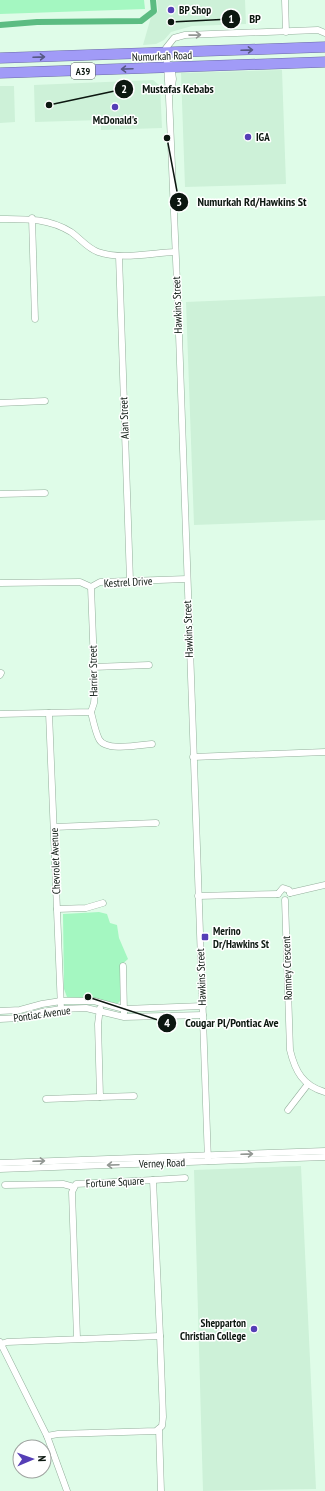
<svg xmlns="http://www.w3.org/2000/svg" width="325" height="1491" font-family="'PT Sans Narrow',sans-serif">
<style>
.built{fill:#cdf1d8}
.green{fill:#a4f7c1}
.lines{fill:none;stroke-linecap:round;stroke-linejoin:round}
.canal{stroke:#5cbc82;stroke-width:6}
.minor-casing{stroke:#94af9c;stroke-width:7}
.highway-casing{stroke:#6d6da6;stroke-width:11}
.minor{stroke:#fff;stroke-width:6}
.highway{stroke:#a19bf7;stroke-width:10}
.oneway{stroke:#929793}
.oneway2{stroke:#565984}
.poi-dot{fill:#553eb6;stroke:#fff;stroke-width:1.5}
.labels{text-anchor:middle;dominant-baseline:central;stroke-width:3;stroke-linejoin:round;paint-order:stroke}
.shield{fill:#fff;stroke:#555d58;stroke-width:1}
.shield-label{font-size:10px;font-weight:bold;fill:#0c1710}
.poi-label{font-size:11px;font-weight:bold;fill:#0c1710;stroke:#fff;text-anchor:start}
.street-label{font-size:11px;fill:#0c1710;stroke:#fff}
.leader{fill:none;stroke:#0c1710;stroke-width:1.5}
.callout-dot{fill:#0c1710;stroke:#fff;stroke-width:1.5}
.mark-label{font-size:12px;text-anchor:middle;font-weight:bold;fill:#fff}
.callout-label{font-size:12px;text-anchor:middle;font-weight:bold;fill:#0c1710;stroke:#fff;stroke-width:3;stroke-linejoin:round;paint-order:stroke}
</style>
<rect width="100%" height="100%" fill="#dffce8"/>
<g class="built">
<path d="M157,0H245L246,24L192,26L171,32L164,40L156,44L143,45L151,17L158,11Z"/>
<path d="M282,70L286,184L185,187L181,73Z"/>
<path d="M153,80L160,86L162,128L101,130V120L35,122L34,85Z"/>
<path d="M0,86H14L15,122L0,123Z"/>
<path d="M325,296V520L194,525L186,302Z"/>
<path d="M301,1166L316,1489L203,1491L194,1170Z"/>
</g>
<g class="green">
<path d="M0,0H144L145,9L0,14Z"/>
<path d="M99,912L107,914L110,923L117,925L119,938L128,959L120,966L121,1000L116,1005L95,998L67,997L64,989L63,914Z"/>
</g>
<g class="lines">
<path class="canal" d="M0,25L37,22L141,21L154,11L153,0"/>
<g class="minor-casing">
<g id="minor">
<path d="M285,0L286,32"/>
<path d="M171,92L173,79L171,65"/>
<path d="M32,218L35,319"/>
<path d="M0,219C26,219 48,218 71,232C81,239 87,248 98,252C121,260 151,253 175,252"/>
<path d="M119,256L130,581"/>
<path d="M0,403L45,401"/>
<path d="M0,494L45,493"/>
<path d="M0,583L80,582L91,587L100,582L187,579"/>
<path d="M93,667L149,665"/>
<path d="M0,675L1,673"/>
<path d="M91,712C93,720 95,731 99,739C105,752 140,745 152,744"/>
<path d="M49,713L61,1009"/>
<path d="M0,714L91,712L94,703L95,691L91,587"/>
<path d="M193,757L325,752"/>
<path d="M54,827L156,823"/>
<path d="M290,893L325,885"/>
<path d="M278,894L283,888L289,890L290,893"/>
<path d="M198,896L278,894"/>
<path d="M285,900L290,1050C295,1071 303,1086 325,1092"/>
<path d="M57,909L86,908L103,903"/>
<path d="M123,966L124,1013"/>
<path d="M100,1008L98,1024L100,1097L134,1096"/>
<path d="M0,1011L20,1010L42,1004L61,1001H94L124,1009L203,1006"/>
<path d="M0,1019L20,1018L42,1012L61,1009L86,1008L124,1017L203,1015"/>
<path d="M46,1099L100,1097"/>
<path d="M288,1110L308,1084"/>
<path d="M208,1161L178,306L169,97L166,48L174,38L185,35L318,30L325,33"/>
<path d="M0,1163L325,1151"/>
<path d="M0,1169L325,1157"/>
<path d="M153,1180L185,1178"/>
<path d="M5,1185L63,1184L74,1187"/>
<path d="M77,1338L72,1192L76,1184L153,1180L160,1336"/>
<path d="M0,1342L47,1436L67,1491"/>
<path d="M1,1344L7,1342L160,1336L163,1417L162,1426L156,1431L58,1434L47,1436"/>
<path d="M159,1429L161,1491"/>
</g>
</g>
<g class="highway-casing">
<g id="highway">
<path d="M0,58L325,47"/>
<path d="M0,73L325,62"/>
</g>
</g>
<use href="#minor" class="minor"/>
<use href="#highway" class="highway"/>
</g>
<defs><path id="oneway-shaft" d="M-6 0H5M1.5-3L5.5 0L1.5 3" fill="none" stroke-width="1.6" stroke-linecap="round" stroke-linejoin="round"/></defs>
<g class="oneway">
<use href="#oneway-shaft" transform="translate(195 35) rotate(-1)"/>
<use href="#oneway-shaft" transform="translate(247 1154) rotate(-2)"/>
<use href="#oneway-shaft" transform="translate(39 1161) rotate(-2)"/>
<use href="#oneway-shaft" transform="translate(113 1165) rotate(178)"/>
</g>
<g class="oneway2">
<use href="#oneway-shaft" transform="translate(247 50) rotate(-2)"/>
<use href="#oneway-shaft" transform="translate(39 57) rotate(-2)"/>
<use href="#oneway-shaft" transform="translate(127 69) rotate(178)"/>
</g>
<g class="poi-dot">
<circle cx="171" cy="10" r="4"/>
<circle cx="115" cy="107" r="4"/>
<circle cx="248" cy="137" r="4"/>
<rect x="201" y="933" width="8" height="8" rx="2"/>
<circle cx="254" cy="1329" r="4"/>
</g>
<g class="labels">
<rect class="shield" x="71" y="63" width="24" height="16" rx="3"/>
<g class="shield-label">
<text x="83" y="71">A39</text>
</g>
<g class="poi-label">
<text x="179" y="10">BP Shop</text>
<text x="115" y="120" text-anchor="middle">McDonald's</text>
<text x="256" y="137">IGA</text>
<text x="213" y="931">Merino<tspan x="213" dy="13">Dr/Hawkins St</tspan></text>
<text x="246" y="1323" text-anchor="end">Shepparton<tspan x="246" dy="13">Christian College</tspan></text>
</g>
<g class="street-label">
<text transform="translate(162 56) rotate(-2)">Numurkah Road</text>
<text transform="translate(177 305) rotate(-92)">Hawkins Street</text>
<text transform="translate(124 418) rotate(-92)">Alan Street</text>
<text transform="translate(128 582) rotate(-3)">Kestrel Drive</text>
<text transform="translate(188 629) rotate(-92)">Hawkins Street</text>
<text transform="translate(93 671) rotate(-91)">Harrier Street</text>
<text transform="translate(55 861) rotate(-92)">Chevrolet Avenue</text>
<text transform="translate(287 968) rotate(-92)">Romney Crescent</text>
<text transform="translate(201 977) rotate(-92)">Hawkins Street</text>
<text transform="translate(42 1014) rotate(-8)">Pontiac Avenue</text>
<text transform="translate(162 1163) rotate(-2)">Verney Road</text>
<text transform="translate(115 1182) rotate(-3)">Fortune Square</text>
</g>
</g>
<path class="leader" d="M171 22L231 19M49 105L124 89M167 138L179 202M88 997L167 1023"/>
<g class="callout-dot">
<circle cx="171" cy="22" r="4"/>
<circle cx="49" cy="105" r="4"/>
<circle cx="167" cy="138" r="4"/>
<circle cx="88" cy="997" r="4"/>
<circle cx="231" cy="19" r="10"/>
<circle cx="124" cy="89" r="10"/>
<circle cx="179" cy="202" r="10"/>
<circle cx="167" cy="1023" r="10"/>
</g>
<g class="mark-label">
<text x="231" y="23">1</text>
<text x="124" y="93">2</text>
<text x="179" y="206">3</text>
<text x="167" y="1027">4</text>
</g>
<g class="callout-label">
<text x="255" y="23">BP</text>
<text x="178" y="93">Mustafas Kebabs</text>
<text x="252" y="206">Numurkah Rd/Hawkins St</text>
<text x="232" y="1027">Cougar Pl/Pontiac Ave</text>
</g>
<g transform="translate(32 1459) rotate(88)"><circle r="19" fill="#ffffff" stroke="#9ea29f"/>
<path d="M0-3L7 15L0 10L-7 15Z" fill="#553eb6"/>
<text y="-6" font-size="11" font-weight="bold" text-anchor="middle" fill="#0c1710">N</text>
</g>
</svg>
